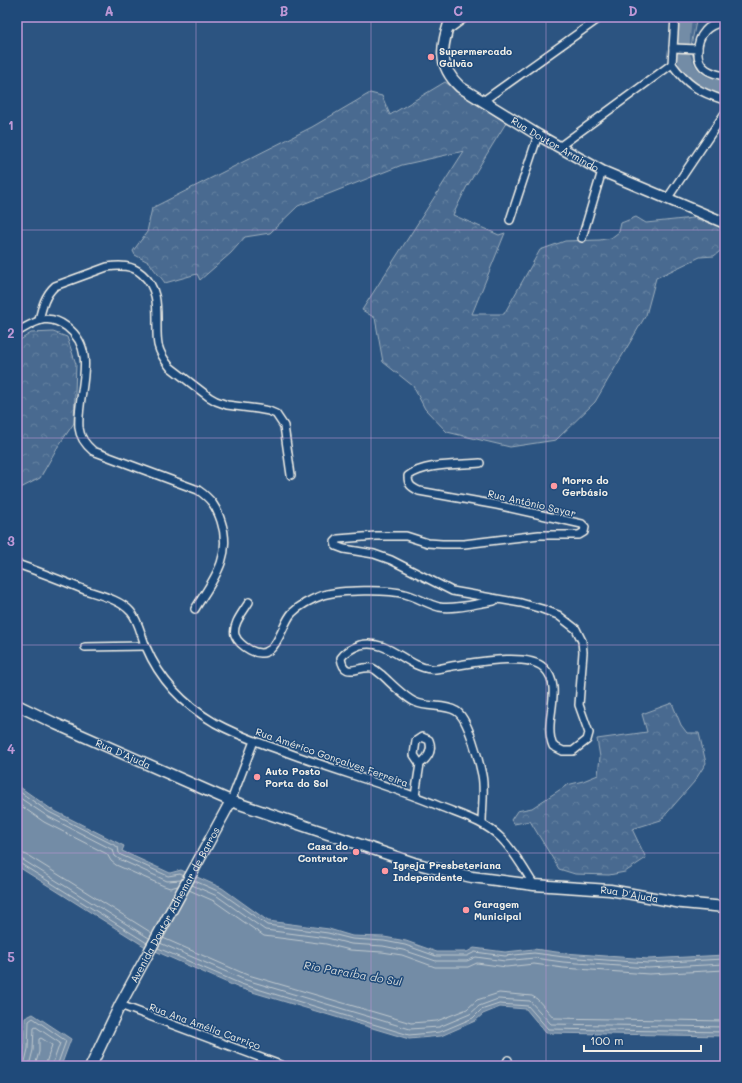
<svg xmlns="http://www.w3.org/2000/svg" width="742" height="1083" font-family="Mali,sans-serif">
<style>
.green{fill:#496b90;stroke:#9eaebc}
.forest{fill:url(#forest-crowns);stroke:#9eaebc}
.water{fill:#738ca6;stroke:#a7b4c0}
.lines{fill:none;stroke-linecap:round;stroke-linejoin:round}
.shore{stroke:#c0c9ce;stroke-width:1}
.river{stroke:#738ca6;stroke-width:14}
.street-casing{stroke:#f4f1e8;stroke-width:10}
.secondary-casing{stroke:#f4f1e8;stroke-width:13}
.street{stroke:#1f4a7a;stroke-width:7}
.secondary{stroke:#1f4a7a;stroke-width:10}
.grid{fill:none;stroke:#be98d6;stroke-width:1;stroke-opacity:0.55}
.poi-dot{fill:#ff9aa2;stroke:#1f4a7a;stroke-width:1.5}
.labels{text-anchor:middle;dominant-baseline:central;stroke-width:3;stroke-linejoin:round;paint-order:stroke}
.poi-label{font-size:10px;font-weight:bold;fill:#f4f1e8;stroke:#1f4a7a;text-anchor:start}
.street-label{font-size:10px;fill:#f4f1e8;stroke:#1f4a7a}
.water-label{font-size:11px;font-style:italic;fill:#dadddb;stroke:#1f4a7a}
.neatline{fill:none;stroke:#be98d6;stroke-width:1.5}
.grid-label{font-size:13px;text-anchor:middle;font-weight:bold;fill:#be98d6}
</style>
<defs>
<pattern id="forest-crowns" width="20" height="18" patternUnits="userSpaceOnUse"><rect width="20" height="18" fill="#496b90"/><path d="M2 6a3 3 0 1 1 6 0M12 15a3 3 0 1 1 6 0" fill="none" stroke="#6481a0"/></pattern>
</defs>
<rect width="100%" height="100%" fill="#2c5481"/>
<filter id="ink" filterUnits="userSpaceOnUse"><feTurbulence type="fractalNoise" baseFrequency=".025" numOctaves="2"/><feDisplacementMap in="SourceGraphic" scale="8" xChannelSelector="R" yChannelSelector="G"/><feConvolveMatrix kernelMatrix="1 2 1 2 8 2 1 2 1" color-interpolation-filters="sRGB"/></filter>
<g filter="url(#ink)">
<g class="green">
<path d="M680,17H697L691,46H678Z"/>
<path d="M678,53H692C698,72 706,76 725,80V95C707,93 686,84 680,65C678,61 678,57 678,53Z"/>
</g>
<g class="forest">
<path d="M445,82L506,123L466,188L453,215L499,235L505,233L472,314H504L540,250L565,241L600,240L611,238L619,232L621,223L636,217L646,223L693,218L725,227V247L714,256L700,257L656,278L646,315L595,402L556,440L510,447L447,432L425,409L413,386L383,362L375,318L362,310L464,151L402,165L298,206L270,233L245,237L231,253L200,280L197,274L165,283C161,277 152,268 150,263L135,255L133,251L147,232L152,208L312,127L370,93L382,96L390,115Z"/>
<path d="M53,332L67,337L76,364L74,423L57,448L40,478L17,490V342L31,333Z"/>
<path d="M672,703L681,725L687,733H699L706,763L694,782L661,820L632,829L646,858L625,872L609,875L575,874L559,869L530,821L514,824L511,820L517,811L532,808L567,785L583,781L598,775L600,757L597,739L647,732L642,714Z"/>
</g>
<g class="water">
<path d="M17,785L51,809L124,846L122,851L170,873L181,870L222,888L268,921L329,929L352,936L384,937L406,941L437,952H467L474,948L505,952L534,949L564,953L648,959L725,955V1036L546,1033L526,1009L500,1007L483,1014L475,1021L441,1036L409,1039L239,988L144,946L17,866Z"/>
<path d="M33,1014L71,1039L61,1066H20L24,1049L25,1018Z"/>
</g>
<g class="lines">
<g class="shore">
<path d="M17,790L49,812L118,847L119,853L121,855L168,876L180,874L184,876"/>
<path d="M17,796L47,816L113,850L115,856L119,859L167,881L181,880"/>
<path d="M17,803L44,822L107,854L111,861L116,865L164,886L170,888L178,886"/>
<path d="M17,852L27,855L152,933"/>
<path d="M17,858L23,860L149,938"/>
<path d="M17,863L21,864L147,943"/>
<path d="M195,881L220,892L267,925L328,933L352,939L384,941L405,945L436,956H467L475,952L505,956L534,953L564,957L648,963L725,959"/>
<path d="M192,885L217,896L265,930L327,938L351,944L383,946L403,950L436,961H467L476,957L505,961L534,958L563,962L648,968L725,964"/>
<path d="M189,890L214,901L264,936L326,944L350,950L382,952L402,955L435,967H468L477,963L506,967L534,964L563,968L649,974L725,970"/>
<path d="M163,938L245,974L411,1023L437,1021L467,1009L477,1000L499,993L532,996L537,999L554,1018L725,1021"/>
<path d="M160,943L243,979L410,1029L439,1027L470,1014L479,1006L498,999L530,1001L551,1024L725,1027"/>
<path d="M158,948L241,984L409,1035L440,1032L473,1018L481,1010L499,1004L528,1006L548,1029L725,1032"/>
<path d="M24,1066L28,1049L29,1021L33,1018L66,1041L57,1066"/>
<path d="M29,1066L33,1050L34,1028L36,1027L60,1043L52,1066"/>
<path d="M35,1066L39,1052V1039L41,1038L52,1045L47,1060L46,1066"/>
</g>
<path class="river" d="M685,17C684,29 682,42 683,54C683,57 685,60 686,63C693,80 707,87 725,88"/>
<g class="street-casing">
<g id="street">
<path d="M675,17L672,64C687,85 699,92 724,100L725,101"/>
<path d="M725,21C718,23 710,25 705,31C696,41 694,62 707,70C713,74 719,75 725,76"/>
<path d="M447,31L466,17"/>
<path d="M673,48L698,49"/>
<path d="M483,101L601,17"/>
<path d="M559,147L672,64"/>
<path d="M667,199L725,113"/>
<path d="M510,220L538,135"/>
<path d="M582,238L602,171"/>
<path d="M39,320C42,307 45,295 55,286L107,267C120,265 132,265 142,274C164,293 154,321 158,345C160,353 165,361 170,367L209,397L216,401L227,405L258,409L269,411L276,414L284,426L291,475"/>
<path d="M17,332C35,322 47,312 67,327C100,352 76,394 79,428C80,437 86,445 93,451L198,490C211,499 216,506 221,521C233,557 213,580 195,609"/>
<path d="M480,463C459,465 425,463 408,476C408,485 411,487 419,491L497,505L582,524L585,527L584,532L579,535H539L464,544H442L428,543L406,536H376L338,539L335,542L336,546L344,549L374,554L391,560L452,591L521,603L542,609L558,615L576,629L582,641L583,652L579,705L589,733L587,740L573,751H563L553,746C542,721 565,688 544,668C528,652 473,663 452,666C446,667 438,670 431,669C406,667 388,638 360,645C352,648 346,651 341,658C344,680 359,665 372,668C375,669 379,673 382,675C391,683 404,697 415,702C428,708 444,704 456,711C468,717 479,761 482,775C485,790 482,807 482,823"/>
<path d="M17,564C40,572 63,581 85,590C100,595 121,600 131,612C139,621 141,636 146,647C160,680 184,705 215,723C237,735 262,744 286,752C336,771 389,785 439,806C460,815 484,821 501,838C514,851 524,869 534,885"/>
<path d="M249,602C244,611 232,624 235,635C237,641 244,647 250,650C277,664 280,626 292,613C300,605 312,599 323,595C340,590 388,589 405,594C417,597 427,604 439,607C455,610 478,603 494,601"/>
<path d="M85,647L145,646"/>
<path d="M422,737L429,740C433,750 428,758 420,764L414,755L416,741Z"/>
<path d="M415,796L420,764"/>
<path d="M231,801L254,741"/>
<path d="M120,1005L283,1066"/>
<path d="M505,1066L508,1060"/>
</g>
</g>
<g class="secondary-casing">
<g id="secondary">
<path id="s1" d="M451,17C442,46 436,64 460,87L538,135L602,171L725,223"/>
<path id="s2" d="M17,705L56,724L231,801L414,863L445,871L472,877L534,885L610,890L682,903L725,907"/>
<path id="s3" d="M91,1066L120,1005L231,801"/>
</g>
</g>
<use href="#street" class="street"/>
<use href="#secondary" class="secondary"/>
</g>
</g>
<path class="grid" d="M196,17V1066M371,17V1066M546,17V1066M17,230H725M17,438H725M17,645H725M17,853H725"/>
<g class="poi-dot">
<circle cx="431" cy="57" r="4"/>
<circle cx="554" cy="486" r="4"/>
<circle cx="257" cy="777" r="4"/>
<circle cx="356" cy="852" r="4"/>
<circle cx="385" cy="871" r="4"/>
<circle cx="466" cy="910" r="4"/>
</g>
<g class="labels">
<g class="poi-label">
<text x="439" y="51">Supermercado<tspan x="439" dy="12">Galvão</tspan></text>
<text x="562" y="480">Morro do<tspan x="562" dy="12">Gerbásio</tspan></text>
<text x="265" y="771">Auto Posto<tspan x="265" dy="12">Porta do Sol</tspan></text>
<text x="348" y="846" text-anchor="end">Casa do<tspan x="348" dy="12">Contrutor</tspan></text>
<text x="393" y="865">Igreja Presbeteriana<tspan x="393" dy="12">Independente</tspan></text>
<text x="474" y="904">Garagem<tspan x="474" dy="12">Municipal</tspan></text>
</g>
<g class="street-label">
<text stroke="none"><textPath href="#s1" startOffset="187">Rua Doutor Armindo</textPath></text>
<text transform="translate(532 503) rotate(13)">Rua Antônio Sayar</text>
<text stroke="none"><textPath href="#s2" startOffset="117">Rua D'Ajuda</textPath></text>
<text transform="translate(332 757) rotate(19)">Rua Américo Gonçalves Ferreira</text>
<text stroke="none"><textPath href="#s2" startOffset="646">Rua D'Ajuda</textPath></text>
<text stroke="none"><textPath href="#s3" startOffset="182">Avenida Doutor Adhemar de Barros</textPath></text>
<text transform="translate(205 1026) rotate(20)">Rua Ana Amélia Carriço</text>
</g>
<g class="water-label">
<text transform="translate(353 973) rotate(10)">Rio Paraíba do Sul</text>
</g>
</g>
<rect width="742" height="1083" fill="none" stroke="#1f4a7a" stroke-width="44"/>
<path d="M584 1045v6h117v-6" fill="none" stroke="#f4f1e8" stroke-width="2"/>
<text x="590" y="1045" font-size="12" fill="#f4f1e8" stroke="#1f4a7a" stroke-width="3" paint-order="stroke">100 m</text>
<rect x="22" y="22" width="698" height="1039" class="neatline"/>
<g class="grid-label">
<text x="109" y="16">A</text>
<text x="284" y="16">B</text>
<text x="458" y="16">C</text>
<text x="633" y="16">D</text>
<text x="11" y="130">1</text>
<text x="11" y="338">2</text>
<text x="11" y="546">3</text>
<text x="11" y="754">4</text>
<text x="11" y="962">5</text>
</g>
</svg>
